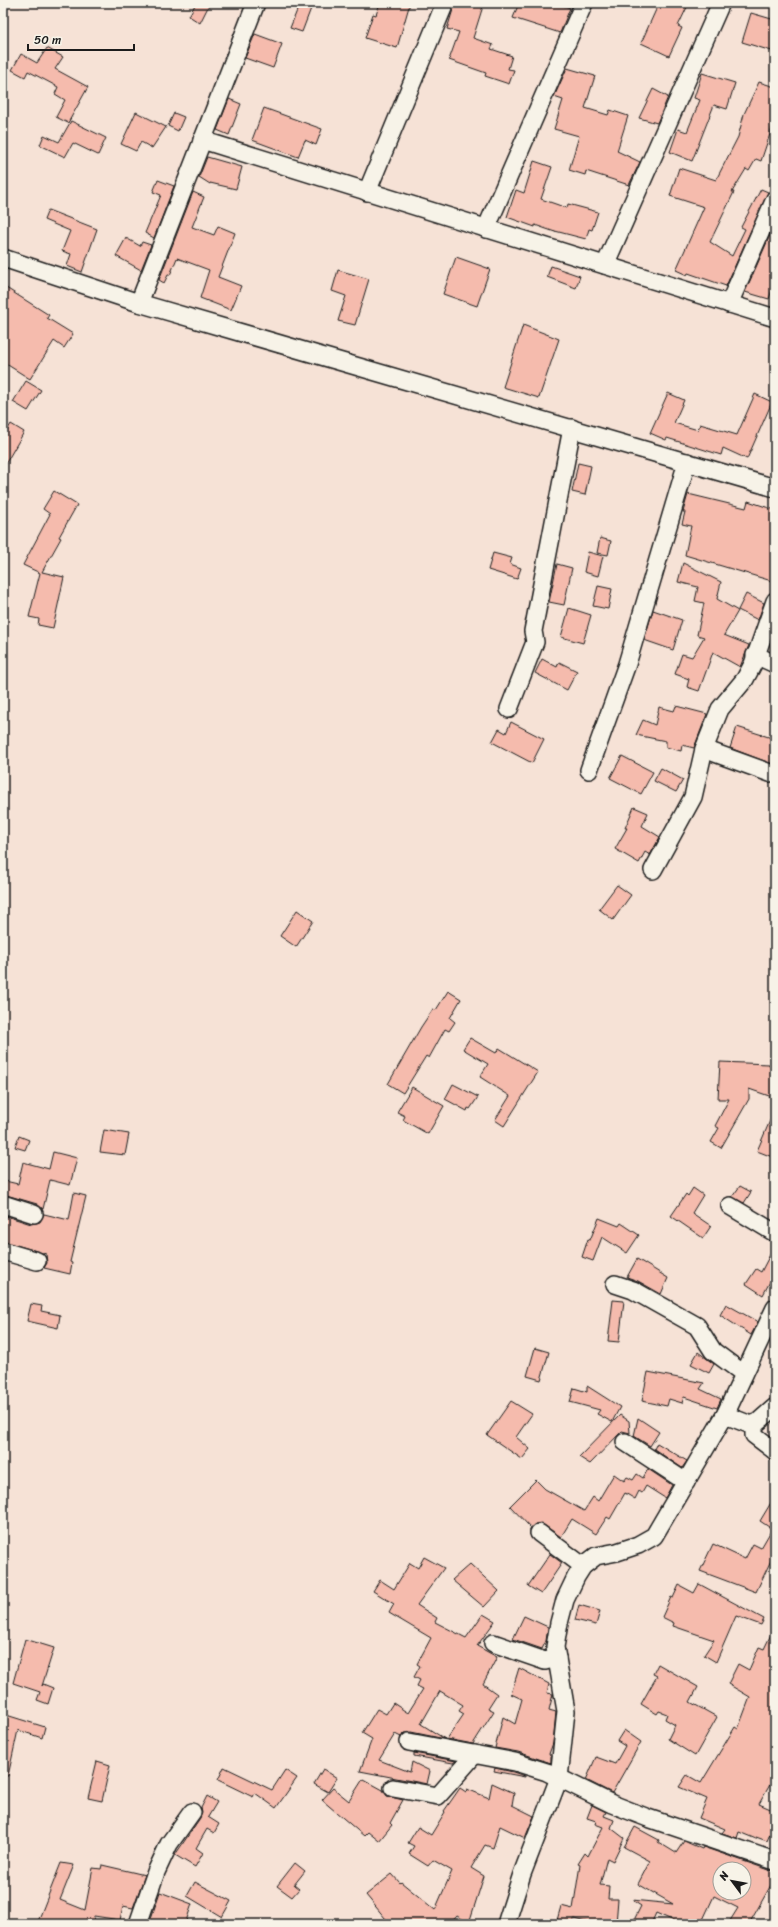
<svg xmlns="http://www.w3.org/2000/svg" width="778" height="1927" font-family="Sriracha,sans-serif">
<style>
.building{fill:#f5bbad;stroke:#1c1c1c;fill-rule:evenodd}
.lines{fill:none;stroke-linecap:round;stroke-linejoin:round}
.street-casing{stroke:#1c1c1c;stroke-width:20}
.street{stroke:#f7f3e8;stroke-width:17}
</style>
<rect width="100%" height="100%" fill="#f6e2d6"/>
<filter id="ink" filterUnits="userSpaceOnUse"><feTurbulence type="fractalNoise" baseFrequency=".025" numOctaves="2"/><feDisplacementMap in="SourceGraphic" scale="8" xChannelSelector="R" yChannelSelector="G"/><feConvolveMatrix kernelMatrix="1 2 1 2 8 2 1 2 1" color-interpolation-filters="sRGB"/></filter>
<g filter="url(#ink)">
<g class="building">
<path d="M196,3H210L200,23L189,16Z"/>
<path d="M300,3H313L302,32L290,28Z"/>
<path d="M380,3H410L397,48L365,38L373,14L376,15Z"/>
<path d="M455,3H484L473,38L493,45L491,49L512,56L508,69L514,70L509,84L485,76L486,73L449,60L459,32L447,29Z"/>
<path d="M519,3H557L570,8L560,33L513,18Z"/>
<path d="M659,3H689L678,26L682,28L669,56L641,43Z"/>
<path d="M751,13L775,20V52L742,42Z"/>
<path d="M255,34L282,44L273,68L245,58Z"/>
<path d="M47,48L63,57L55,69L88,87L68,123L56,117L65,100L55,94L58,87L28,71L25,77L12,70L21,54L37,63Z"/>
<path d="M567,68L595,76L585,108L608,115L610,110L628,116L617,151L640,162L629,185L586,171L585,175L569,170L579,136L554,129L563,100L554,97Z"/>
<path d="M702,73L735,83L727,109L714,105L692,161L670,152L678,129L687,132L700,100L694,98Z"/>
<path d="M759,82L775,87V99L771,111L775,112V119L761,161L756,159L749,171L746,169L732,192H734L710,242L732,256L745,229L741,227L761,189L768,192L726,286L688,273L687,275L676,270L704,207L670,196L679,168L716,180L738,137L744,114Z"/>
<path d="M653,89L668,97L657,123L639,118Z"/>
<path d="M229,99L241,104L229,135L217,130Z"/>
<path d="M264,108L322,129L316,145L305,140L298,157L252,140Z"/>
<path d="M136,112L166,127L152,148L141,142L136,151L121,144Z"/>
<path d="M174,113L184,117L178,131L168,126Z"/>
<path d="M71,121L106,138L98,155L73,143L65,157L40,145L44,135L59,142Z"/>
<path d="M207,157L242,167L236,189L210,183V184L199,177Z"/>
<path d="M534,161L552,167L541,199L567,208L568,204L598,212L592,230L589,229L586,239L555,231V232L535,225V227L507,217L516,190L524,193Z"/>
<path d="M158,180L174,186L154,238L145,233L161,195L153,192Z"/>
<path d="M193,192L204,197L192,227L214,235L218,226L235,233L218,277L241,286L231,310L200,298L209,270L177,258L170,275H168L164,283L159,280Z"/>
<path d="M48,210L97,229L82,272L67,266L71,254L62,251L70,231L44,220Z"/>
<path d="M775,224V280L769,299L745,292Z"/>
<path d="M126,238L140,246L142,242L151,245L141,270L116,256Z"/>
<path d="M456,257L490,269L477,306L443,294Z"/>
<path d="M551,266L580,276L576,288L547,277Z"/>
<path d="M338,270L369,279L355,325L338,321L346,296L332,291Z"/>
<path d="M3,286L49,315L47,318L73,334L64,348L54,341L30,379L3,362Z"/>
<path d="M523,325L559,339L539,398L503,387Z"/>
<path d="M26,381L41,390L28,411L13,402Z"/>
<path d="M668,393L684,400L674,423L698,430L700,424L737,435L755,394L772,402L747,459L723,448L721,455L667,438L666,440L650,433Z"/>
<path d="M11,424L24,432L3,468V437Z"/>
<path d="M578,463L591,466L585,495L572,492Z"/>
<path d="M54,491L77,505L59,537L61,538L42,572L64,577L53,628L38,625L39,619L29,617L40,573L23,565L50,514L43,509Z"/>
<path d="M688,494L746,508L748,501L775,510V582L685,555L691,526L682,524L685,512H683Z"/>
<path d="M600,538L611,541L608,555L597,553Z"/>
<path d="M588,552L603,556L598,576L584,572Z"/>
<path d="M493,553L512,558L510,564L521,568L517,579L488,570Z"/>
<path d="M683,563L721,582L717,599L738,611L724,635L749,645L740,667L713,652L699,691L687,687L689,679L675,674L682,654L692,657L704,637L697,635L704,603L695,601L698,587L678,582Z"/>
<path d="M557,564L572,568L564,605L549,602Z"/>
<path d="M598,586L612,589L608,609L593,606Z"/>
<path d="M746,594L764,603L758,620L738,610Z"/>
<path d="M569,608L591,615L583,643L561,637Z"/>
<path d="M653,610L682,620L673,650L644,640Z"/>
<path d="M542,659L557,667L559,662L577,671L567,690L535,673Z"/>
<path d="M676,706L707,714L694,748L682,745L681,751L666,747V741L636,735L643,720L655,725L659,707L674,711Z"/>
<path d="M511,722L544,739L532,763L492,742L499,729L506,733Z"/>
<path d="M737,727L775,739V765L730,748Z"/>
<path d="M622,756L653,772L641,794L610,778Z"/>
<path d="M661,768L683,780L676,792L654,781Z"/>
<path d="M634,807L648,813L642,826L660,837L650,855L645,852L639,863L615,849L627,828H625Z"/>
<path d="M617,885L631,895L613,920L599,909Z"/>
<path d="M297,910L313,921L296,947L280,936Z"/>
<path d="M448,991L461,999L450,1018L455,1022L449,1031L445,1029L429,1058L426,1056L403,1093L388,1084L421,1027L433,1009L436,1010Z"/>
<path d="M470,1038L496,1053L499,1048L538,1072L504,1126L495,1120L510,1096L480,1077L488,1064L463,1049Z"/>
<path d="M720,1062L769,1064V1065L775,1067V1098L749,1089V1099L721,1148L711,1142L719,1128L715,1126L729,1099H718Z"/>
<path d="M453,1084L478,1097L470,1109L468,1108L467,1111L445,1099Z"/>
<path d="M412,1087L444,1106L428,1134L403,1120L405,1116L397,1112Z"/>
<path d="M775,1109V1158L757,1151Z"/>
<path d="M104,1130L129,1134L125,1155L100,1152Z"/>
<path d="M19,1136L29,1140L25,1150L15,1147Z"/>
<path d="M53,1152L77,1158L70,1185L50,1180L43,1209L37,1204L3,1194L5,1181L18,1184L23,1162L49,1169Z"/>
<path d="M740,1186L751,1192L744,1203L732,1197Z"/>
<path d="M693,1188L703,1195L692,1213L711,1226L703,1238L671,1216L686,1194L688,1196Z"/>
<path d="M74,1193L86,1196L70,1262L72,1263L70,1274L44,1268L47,1263L46,1254L40,1252L3,1241V1215L31,1224L40,1222L44,1214L69,1220Z"/>
<path d="M599,1218L619,1226L621,1223L639,1235L627,1253L602,1237L593,1261L582,1257L588,1239L590,1240Z"/>
<path d="M775,1245V1272L763,1295L746,1284L756,1269L761,1272Z"/>
<path d="M637,1259L668,1278L661,1294L638,1281L627,1277Z"/>
<path d="M613,1300L624,1301L619,1342L608,1341Z"/>
<path d="M31,1304L42,1306L41,1311L60,1315L58,1328L27,1321Z"/>
<path d="M726,1304L758,1322L751,1335L720,1315Z"/>
<path d="M535,1348L549,1352L541,1380L527,1376Z"/>
<path d="M698,1352L714,1364L709,1373L691,1364Z"/>
<path d="M648,1372L704,1383L700,1389L721,1399L717,1408L684,1397L682,1403L669,1399L667,1406L642,1401Z"/>
<path d="M587,1386L620,1407L612,1422L597,1414L600,1410L570,1402L574,1388L587,1392Z"/>
<path d="M511,1401L532,1414L516,1437L530,1449L522,1459L487,1435Z"/>
<path d="M620,1415L629,1421L630,1433L622,1431L590,1464L579,1457Z"/>
<path d="M638,1418L659,1432L650,1446L634,1436Z"/>
<path d="M657,1443L687,1461L682,1468L654,1449Z"/>
<path d="M648,1469L672,1485L665,1498L646,1486L642,1493L639,1491L635,1499L625,1493L610,1519L607,1517L596,1534L572,1519L561,1537L541,1523L535,1524L531,1528L510,1506L536,1480L545,1489L584,1511L593,1497L598,1501L614,1474L624,1481L627,1477L633,1480L637,1474L643,1478Z"/>
<path d="M775,1496V1552L756,1592L700,1571L713,1544L745,1559L753,1544L761,1548L772,1529L760,1521Z"/>
<path d="M550,1554L562,1563L541,1594L528,1586Z"/>
<path d="M424,1557L444,1568L417,1605L437,1618L435,1622L466,1638L483,1614L495,1621L477,1646L497,1657L483,1684L497,1694L488,1708L494,1711L473,1744L447,1739L464,1714L459,1711L463,1705L440,1691L421,1724L445,1739L411,1732L405,1733L401,1737L395,1734L379,1760L410,1772L412,1762L430,1771L427,1784L360,1771L372,1739L362,1733L377,1709L386,1714L393,1703L408,1713L423,1689L417,1686L420,1680L414,1677L420,1666L417,1664L431,1638L389,1613L394,1604L373,1591L380,1580L394,1589L410,1563L418,1568Z"/>
<path d="M470,1564L499,1591L484,1607L452,1580Z"/>
<path d="M699,1584L764,1619L761,1625L736,1616L716,1662L704,1655L714,1640L673,1626L674,1623L662,1617L671,1597L673,1598L679,1585L694,1593Z"/>
<path d="M579,1605L600,1611L596,1625L575,1620Z"/>
<path d="M524,1616L548,1627L546,1641L542,1649L513,1639Z"/>
<path d="M775,1626V1776L759,1804L775,1811V1822L767,1841L756,1837V1839L739,1832L737,1838L722,1833L725,1829L699,1818L707,1799L679,1787L687,1775L701,1783L735,1727L738,1729L750,1697L728,1684L738,1664L749,1670L759,1647L764,1649Z"/>
<path d="M25,1639L54,1648L42,1686L43,1684L53,1688L48,1704L37,1700L40,1692L13,1683Z"/>
<path d="M658,1664L698,1687L690,1702L717,1717L695,1756L668,1739L675,1725L665,1719L667,1714L659,1711L657,1714L641,1704L657,1676L653,1674Z"/>
<path d="M519,1668L549,1684L547,1693L553,1694L549,1710L556,1712L553,1743L549,1754L551,1755V1763L518,1752L495,1748L503,1717L515,1724L522,1699L511,1694Z"/>
<path d="M3,1714L45,1727L42,1738L18,1730L8,1776H3Z"/>
<path d="M624,1730L641,1742L612,1793L586,1780L596,1757L615,1764L625,1746L617,1741Z"/>
<path d="M414,1753L456,1761L453,1763L414,1756Z"/>
<path d="M97,1761L110,1765L102,1801L88,1798Z"/>
<path d="M224,1767L272,1790L285,1770L297,1778L276,1808L255,1793L253,1797L218,1780Z"/>
<path d="M495,1768L513,1772L525,1776V1777L494,1771Z"/>
<path d="M323,1769L337,1778L328,1792L314,1784Z"/>
<path d="M363,1779L383,1790L387,1796L403,1800L390,1823L392,1825L379,1841L368,1832L364,1836L322,1800L333,1788L349,1801Z"/>
<path d="M492,1783L514,1793L512,1805L534,1816L525,1838L500,1826L493,1848L485,1845L471,1868L484,1876L469,1923L457,1916L450,1924H390L366,1895L392,1874L400,1883L401,1882L435,1910L452,1871L433,1860L428,1866L409,1854L414,1846L408,1843L418,1827L431,1835L445,1812L444,1811L460,1788L466,1792L467,1789L489,1798Z"/>
<path d="M207,1796L217,1802L208,1817L219,1824L214,1833L207,1829L196,1848L203,1853L195,1867L175,1855L200,1818L202,1813L201,1808Z"/>
<path d="M592,1805L606,1812L604,1816L614,1820L611,1828L624,1838L613,1861L607,1858L600,1885L609,1886L608,1899H618L616,1924H594L574,1919L572,1924H556L561,1906L573,1909L580,1865L578,1864L585,1853L588,1856L603,1827L595,1824L596,1821L587,1818Z"/>
<path d="M635,1827L659,1840L658,1842L676,1853L684,1841L702,1849L703,1847L775,1872V1878L749,1924H728L738,1908L714,1896L701,1924H673L674,1921L656,1913L651,1924H632L641,1906L632,1900L673,1904L638,1884L650,1861L624,1847ZM720,1869H744V1893H720Z"/>
<path d="M61,1863L74,1865L60,1900L85,1910L93,1868L101,1869L102,1865L145,1875L133,1908L123,1906L120,1920L94,1916L93,1924H37Z"/>
<path d="M295,1863L305,1871L294,1885L299,1889L292,1897L277,1886Z"/>
<path d="M195,1882L231,1901L222,1917L187,1896Z"/>
<path d="M160,1892L192,1904L185,1924H149Z"/>
</g>
<g class="lines">
<g class="street-casing">
<g id="street">
<path d="M202,140L775,318"/>
<path d="M367,192L445,3"/>
<path d="M486,229L584,3"/>
<path d="M3,258L139,303L775,488"/>
<path d="M605,265L721,3"/>
<path d="M139,303L256,3"/>
<path d="M729,304L775,199"/>
<path d="M755,655L775,664"/>
<path d="M509,709L535,642L533,631L572,428"/>
<path d="M704,749L770,773"/>
<path d="M589,770L627,664L687,462"/>
<path d="M653,870L693,797L704,749L720,709L745,679L753,664L775,601"/>
<path d="M3,1204L34,1214"/>
<path d="M730,1206L775,1233"/>
<path d="M3,1251L37,1261"/>
<path d="M615,1284L633,1290L697,1326L713,1351L744,1374"/>
<path d="M725,1415L751,1425L758,1422L775,1407"/>
<path d="M754,1424V1435L775,1451"/>
<path d="M625,1442L686,1482"/>
<path d="M539,1533L583,1566"/>
<path d="M493,1643L545,1661L557,1658"/>
<path d="M409,1742L515,1762L547,1772L612,1804L648,1818L775,1861"/>
<path d="M393,1788L438,1796L475,1754"/>
<path d="M138,1924L156,1872L169,1844L192,1812"/>
<path d="M506,1924L522,1874L559,1778L566,1711L555,1647L559,1623L565,1600L576,1577L583,1566L596,1556L617,1552L638,1545L654,1536L725,1415L775,1308"/>
</g>
</g>
<use href="#street" class="street"/>
</g>
</g>
<rect width="778" height="1927" fill="none" stroke="#f7f3e8" stroke-width="16"/>
<rect x="8" y="8" width="762" height="1911" fill="none" stroke="#1c1c1c" stroke-width="1.5" filter="url(#ink)"/>
<g transform="translate(732 1881) rotate(302)"><circle r="19" fill="#f7f3e8" stroke="#9f9d96"/>
<path d="M0-3L7 15L0 10L-7 15Z" fill="#1c1c1c"/>
<text y="-6" font-size="11" font-weight="bold" text-anchor="middle" fill="#1c1c1c">N</text>
</g>
<path d="M28 44v6h106v-6" fill="none" stroke="#1c1c1c" stroke-width="2"/>
<text x="34" y="44" font-size="12" fill="#1c1c1c" stroke="#f7f3e8" stroke-width="3" paint-order="stroke">50 m</text>
</svg>
